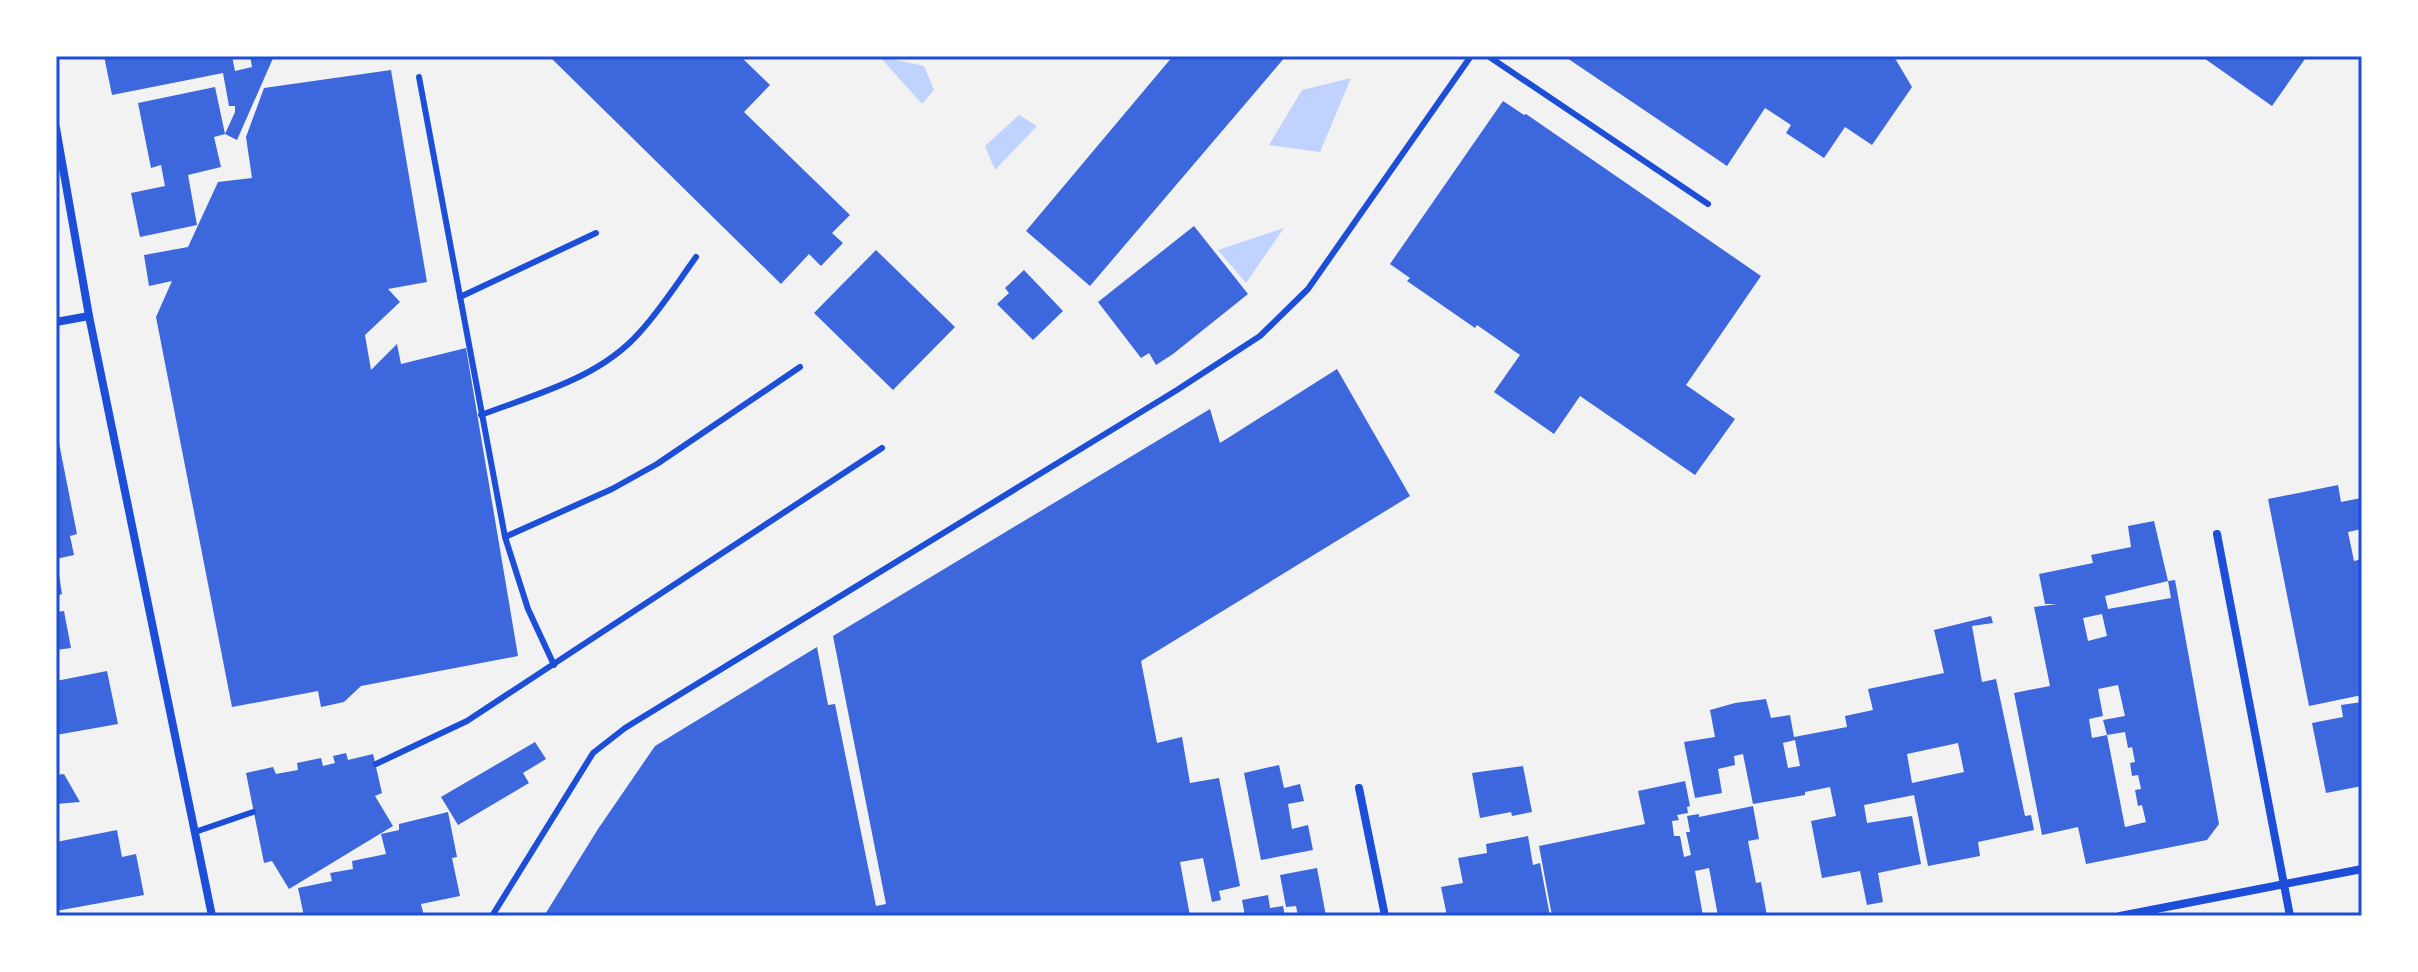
<svg xmlns="http://www.w3.org/2000/svg" width="2418" height="972" font-family="'Golos Text',sans-serif">
<style>
.water{fill:#bfd3fe}
.building{fill:#3d67dc;fill-rule:evenodd}
.lines{fill:none;stroke-linecap:round;stroke-linejoin:round}
.service{stroke:#1d4ed8;stroke-width:6}
.minor{stroke:#1d4ed8;stroke-width:8}
.neatline{fill:none;stroke:#1d4ed8;stroke-width:3}
</style>
<rect width="100%" height="100%" fill="#f2f2f2"/>
<g class="water">
<path d="M879,56L924,66L934,90L922,104Z"/>
<path d="M1351,78L1320,152L1269,145L1302,90Z"/>
<path d="M1019,115L1037,126L995,170L985,146Z"/>
<path d="M1284,228L1246,283L1218,250Z"/>
</g>
<g class="building">
<path d="M104,56H232L235,71L252,67L250,56H274L237,140L225,134L235,112V106H229L223,73L112,95Z"/>
<path d="M549,56H740L770,85L744,112L850,215L832,233L843,243L821,266L809,254L781,284Z"/>
<path d="M1173,56H1286L1090,286L1026,231Z"/>
<path d="M1564,56H1890L1896,60L1912,87L1872,145L1845,127L1824,158L1786,133L1791,125L1765,108L1727,166Z"/>
<path d="M2201,56H2307L2272,106Z"/>
<path d="M391,70L427,282L388,289L400,302L365,335L371,370L397,344L401,364L466,348L518,656L361,686L344,702L321,707L318,691L232,707L156,317L172,281L149,286L144,255L188,247L218,182L252,178L246,137L264,88Z"/>
<path d="M215,87L225,134L214,137L221,167L188,175L197,225L140,237L131,193L165,186L161,165L151,168L138,103Z"/>
<path d="M1503,101L1524,115L1526,114L1761,276L1686,385L1735,419L1695,475L1580,396L1554,434L1494,392L1520,355L1477,325L1475,328L1407,281L1410,278L1390,264Z"/>
<path d="M1194,226L1248,294L1173,354L1156,365L1149,353L1141,358L1098,302Z"/>
<path d="M876,250L955,327L893,390L814,313Z"/>
<path d="M1024,270L1063,311L1033,340L997,304L1009,293L1005,288Z"/>
<path d="M1337,369L1410,496L1141,661L1157,743L1182,737L1190,783L1219,778L1240,886L1219,891L1221,900L1212,902L1203,858L1180,862L1190,916H544L598,829L655,746L817,647L828,705L835,704L876,906L886,904L833,636L1210,409L1220,443Z"/>
<path d="M57,433L77,534L70,536L74,555L56,559Z"/>
<path d="M2338,485L2341,502L2361,498L2362,501V529L2348,532L2354,561L2362,559V587L2359,588L2362,608V695L2309,706L2268,499Z"/>
<path d="M2154,521L2168,581L2175,580L2219,824L2207,840L2086,864L2078,827L2042,835L2014,693L2050,686L2034,607L2057,604H2045L2039,574L2093,563L2091,555L2131,547L2128,526ZM2168,581L2171,598L2108,609L2105,596ZM2102,614L2107,636L2088,641L2083,618ZM2118,685L2125,716L2103,720L2107,735L2092,738L2089,719L2103,716L2098,689ZM2125,732L2128,748L2132,747L2135,762L2130,763L2132,776L2138,775L2141,789L2135,790L2138,806L2142,805L2146,822L2125,827L2107,735Z"/>
<path d="M58,568L62,594L56,596V569Z"/>
<path d="M64,611L71,648L56,650V612Z"/>
<path d="M1991,616L1993,623L1972,626L1982,682L1996,679L2025,816L2031,815L2034,830L1978,842L1980,856L1928,866L1914,795L1864,805L1867,823L1912,816L1921,864L1878,873L1883,902L1867,905L1860,871L1822,878L1811,821L1836,816L1830,787L1805,792V795L1753,804L1743,754L1734,756L1735,765L1718,769L1722,793L1695,798L1684,742L1715,737L1710,710L1735,703L1766,699L1771,718L1790,715L1794,737L1847,727L1845,716L1873,710L1868,689L1944,673L1934,630ZM1795,740L1800,766L1788,768L1783,743ZM1958,743L1964,772L1912,783L1907,754Z"/>
<path d="M107,671L118,724L56,735V681Z"/>
<path d="M2362,702V786L2326,793L2312,723L2343,717L2341,705Z"/>
<path d="M535,742L546,759L523,773L529,783L458,825L441,797Z"/>
<path d="M346,753L348,760L373,754L382,793L375,796L393,826L289,889L272,861L264,863L246,773L273,767L276,774L298,770L297,763L321,758L323,766L335,763L333,756Z"/>
<path d="M1279,765L1284,788L1300,784L1304,801L1288,804L1292,829L1308,825L1313,850L1261,860L1244,773Z"/>
<path d="M1523,766L1532,812L1512,816L1511,812L1480,818L1472,773Z"/>
<path d="M64,774L80,802L56,804V775Z"/>
<path d="M1685,781L1690,806L1687,807L1688,813L1677,815L1679,820L1672,821L1674,836H1680L1684,857L1691,855L1686,832H1690L1687,816L1699,814V817L1753,806L1759,839L1748,841L1756,883L1761,882L1767,916H1718L1709,868L1695,871L1703,916H1552L1539,846L1645,824L1638,791Z"/>
<path d="M448,812L457,857L452,858L460,896L421,904L424,916H304L298,888L332,881L330,873L353,869L352,861L386,854L381,834L399,830V824Z"/>
<path d="M117,830L122,857L136,854L144,895L56,911V842Z"/>
<path d="M1528,836L1533,865L1540,863L1550,916H1447L1441,887L1463,883L1458,858L1487,853L1486,844Z"/>
<path d="M1317,868L1326,916H1298L1296,906L1286,907L1280,875Z"/>
<path d="M1268,895L1270,908L1283,906L1285,916H1245L1242,900Z"/>
</g>
<g class="lines">
<g class="service">
<path d="M1488,56L1708,204"/>
<path d="M419,77L505,537L612,489L657,464L800,367"/>
<path d="M460,297L596,233"/>
<path d="M481,415C536,394 600,378 640,332C661,309 678,282 696,257"/>
<path d="M505,537L528,609L554,665"/>
<path d="M376,764L467,721L882,448"/>
<path d="M195,832L253,812"/>
<path d="M492,916L593,753L625,728L1177,390L1260,336L1308,289L1471,56"/>
</g>
<g class="minor">
<path d="M56,128L89,316L212,916"/>
<path d="M56,322L89,316"/>
<path d="M2217,534L2290,916"/>
<path d="M1359,788L1385,916"/>
<path d="M2120,916L2362,869"/>
</g>
</g>
<rect width="2418" height="972" fill="none" stroke="#ffffff" stroke-width="116"/>
<rect x="58" y="58" width="2302" height="856" class="neatline"/>
</svg>
